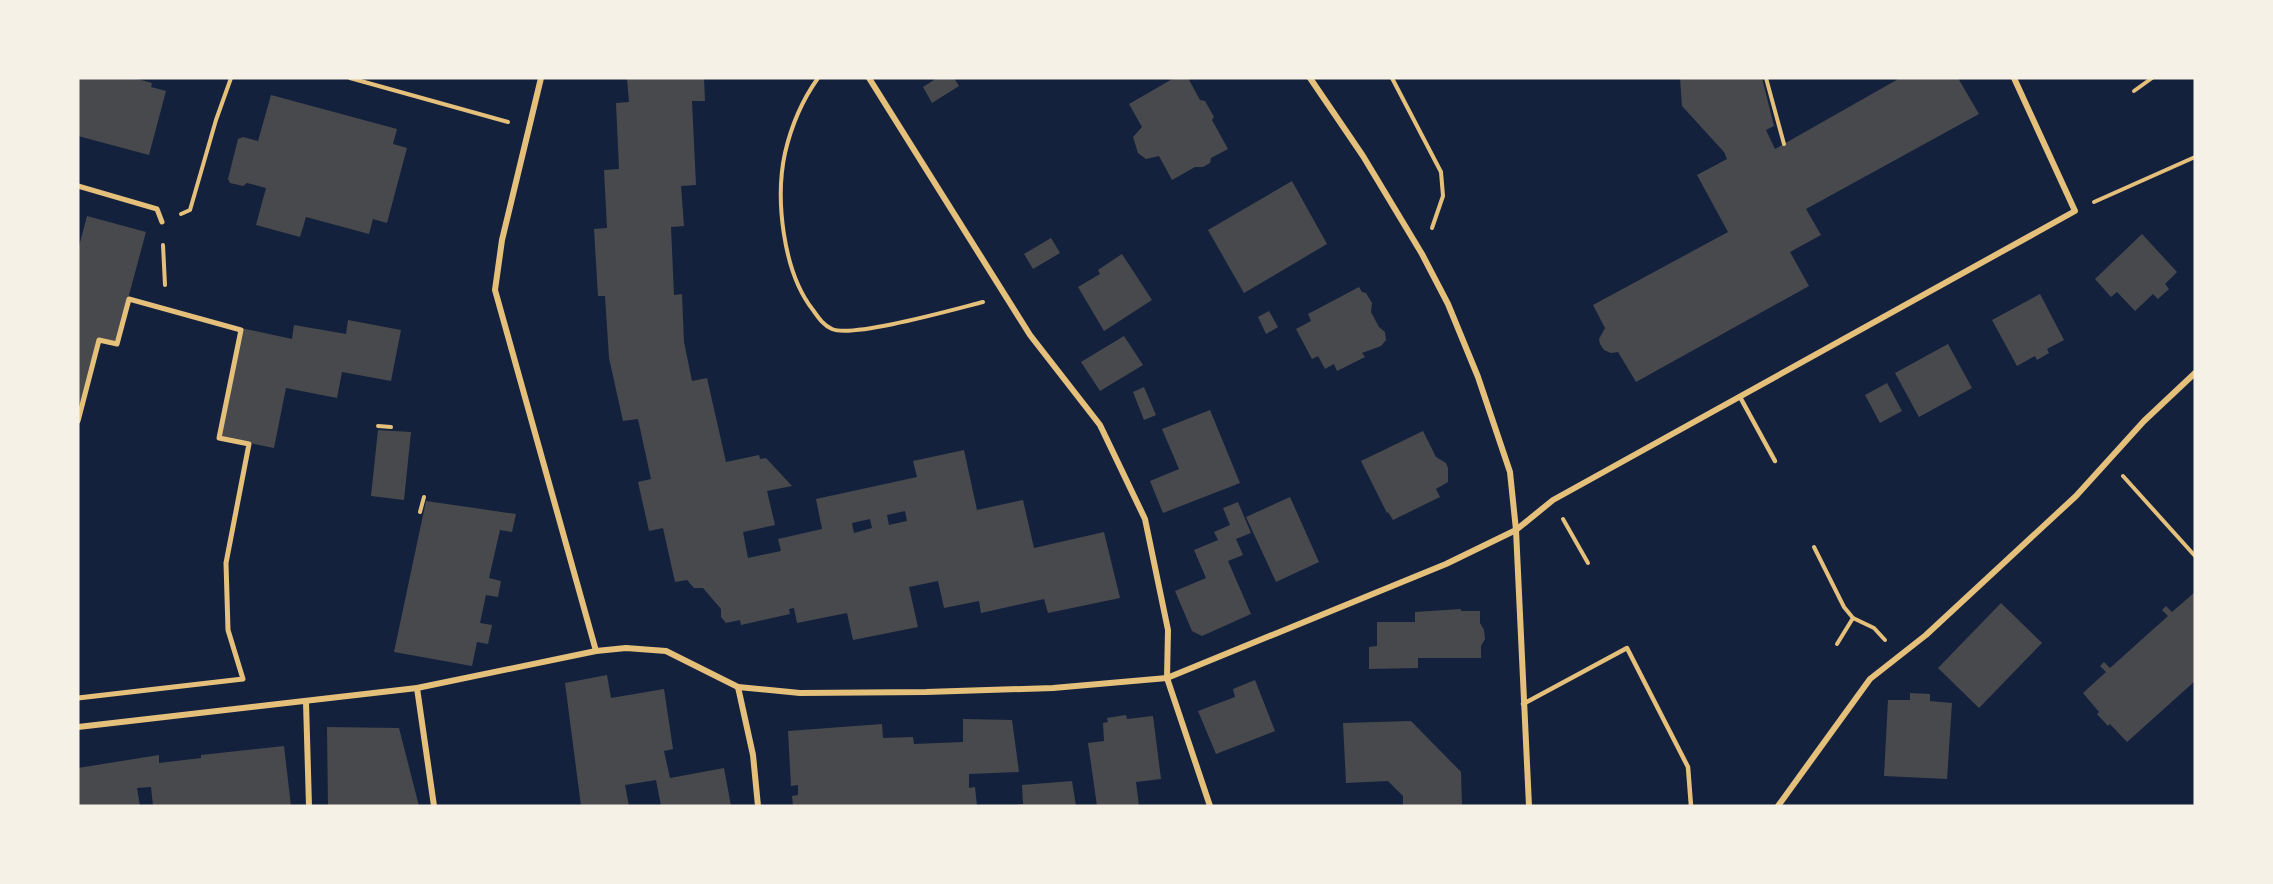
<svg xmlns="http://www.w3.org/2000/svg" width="2273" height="884" font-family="'Work Sans',sans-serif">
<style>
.building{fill:#48494c;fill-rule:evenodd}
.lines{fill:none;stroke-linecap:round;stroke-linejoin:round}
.path{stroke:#e5c07b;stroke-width:4}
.service{stroke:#e5c07b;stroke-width:4.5}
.pedestrian{stroke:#e5c07b;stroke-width:5}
.minor{stroke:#e5c07b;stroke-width:6}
</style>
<rect width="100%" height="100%" fill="#14213d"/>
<g class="building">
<path d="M78,78H134L152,83L151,87L166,91L149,155L78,136Z"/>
<path d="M627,78H704L705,101H692L696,185L681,186L684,226L671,227L674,295L682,294L684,342L692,381L707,378L726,462L759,455L760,459L766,458L792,486L767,491L775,525L743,532L748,558L781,551L778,539L822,529L816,499L917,477L913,461L964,450L977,510L1023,500L1034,548L1104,532L1120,598L1048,613L1044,599L981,613L979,601L944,608L938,581L909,587L918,627L853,640L847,613L797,623L794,608L789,609L790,614L741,625L740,620L726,623L721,617V609L703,588H694L687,580L675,582L663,528L649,531L638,482L651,479L638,419L623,421L609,358L605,296H598L594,229L607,228L604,170L619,169L616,103L629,102ZM905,511L907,521L889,525L887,515ZM870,519L872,528L854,533L852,523Z"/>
<path d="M937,78H954L959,86L932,103L923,87Z"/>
<path d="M1174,78H1188L1200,100L1205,101L1214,117L1212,120L1228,149L1211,158L1210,163L1203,167H1195L1172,180L1159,156L1146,159L1138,153L1133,137L1142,127L1129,104Z"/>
<path d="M1680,78H1762L1774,126L1766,130L1775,149L1900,78H1958L1979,114L1806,209L1821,235L1790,252L1809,286L1636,382L1618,352L1611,353L1604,350L1600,344L1599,339L1605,328L1593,305L1728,232L1697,175L1727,159L1724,152L1682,106Z"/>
<path d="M271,95L397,129L393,144L407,148L387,223L373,219L369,234L306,217L300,237L256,225L266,188L247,183L243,186L230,183L228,179L238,139L243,137L258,141Z"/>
<path d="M1292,181L1327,244L1244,293L1208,230Z"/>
<path d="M87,216L146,232L116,343L99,339L78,415V250Z"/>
<path d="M2142,234L2177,272L2165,284L2169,289L2158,299L2153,294L2135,311L2117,292L2111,297L2095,279Z"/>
<path d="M1051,238L1060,253L1033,269L1024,254Z"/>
<path d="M1122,254L1152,300L1104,331L1078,287L1100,274L1098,270Z"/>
<path d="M1359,287L1362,292L1366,293L1372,303L1371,312L1379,327L1385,332L1386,340L1381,346L1362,353L1365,357L1337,371L1334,364L1325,369L1318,356L1312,359L1296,329L1311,321L1308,314Z"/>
<path d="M2040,294L2064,340L2047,349L2049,353L2037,360L2035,356L2017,366L1992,320Z"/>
<path d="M1269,311L1278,327L1266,334L1258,317Z"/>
<path d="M348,320L401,330L391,381L342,372L337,398L286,388L274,448L220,437L241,328L292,339L294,325L346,334Z"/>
<path d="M1124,336L1143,365L1100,391L1081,362Z"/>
<path d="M1948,344L1972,388L1919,417L1895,373Z"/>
<path d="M1887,383L1902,411L1880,423L1865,395Z"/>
<path d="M1144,387L1156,415L1144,420L1133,392Z"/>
<path d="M1210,410L1240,483L1163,513L1150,481L1179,469L1162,429Z"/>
<path d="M378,430L411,432L404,500L371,496Z"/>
<path d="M1423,431L1436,457L1446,463L1448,468V482L1436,489L1440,497L1393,520L1388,512L1387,513L1361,461Z"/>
<path d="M1290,497L1319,562L1276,582L1246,517Z"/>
<path d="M426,501L516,514L512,532L500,530L489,578L501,581L498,597L486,595L480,623L492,625L488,644L477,642L472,666L394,652Z"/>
<path d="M1238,502L1251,533L1236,539L1243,555L1228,561L1251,614L1202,636L1192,631L1175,591L1206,578L1194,550L1218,540L1214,532L1230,525L1223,508Z"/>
<path d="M2195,592V681L2127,742L2110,724L2108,726L2097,714L2099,712L2083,693L2106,672L2100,666L2104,662L2110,668L2168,616L2162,610L2166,606L2172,612Z"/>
<path d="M2001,603L2042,643L1979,708L1938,668Z"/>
<path d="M1461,609V611H1480V623L1484,630L1485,639L1481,646V658H1418V668L1369,669V647L1377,646V622H1415V612Z"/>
<path d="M607,675L611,698L664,689L673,749L664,751L670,778L724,768L731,806H661L656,780L625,785L629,806H581L565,683Z"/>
<path d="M1255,680L1275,731L1216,754L1198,711L1235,697L1233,689Z"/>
<path d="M1910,693L1930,694V701L1952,703L1947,779L1884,776L1888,700H1910Z"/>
<path d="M1126,715L1127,719L1153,716L1161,779L1136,782L1139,806H1097L1088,743L1104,741L1103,723L1108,722L1107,718Z"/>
<path d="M963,719L1012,720L1019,772L969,774V788L975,787L977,806H793L792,796L798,795V785L791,786L788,731L882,724L883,738L913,737L914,744L963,742Z"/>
<path d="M1411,721L1461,772L1462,806H1403V796L1388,781L1346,783L1343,723Z"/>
<path d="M327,727L399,728L419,806H328Z"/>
<path d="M284,746L291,806H153L151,787L137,788L140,806H78V768L159,755V763L201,758V755Z"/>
<path d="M1072,781L1076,806H1018V804H1023L1022,785Z"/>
</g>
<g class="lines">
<g class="path">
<path d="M350,78L508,122"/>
<path d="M818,78C803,99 791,127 785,153C775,199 783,272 813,310C818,317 823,325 832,329C853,338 955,309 983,302"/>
<path d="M1392,78L1441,172L1443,196L1432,228"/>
<path d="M1766,78L1784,144"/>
<path d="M2134,91L2152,78"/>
<path d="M2094,202L2195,157"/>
<path d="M181,214L190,210L216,120L231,78"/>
<path d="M163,245L165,285"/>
<path d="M378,426L391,427"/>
<path d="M2123,476L2195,556"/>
<path d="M420,512L424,497"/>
<path d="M1563,519L1588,563"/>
<path d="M1814,547L1844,607L1853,618L1874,628L1885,640"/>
<path d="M1837,644L1853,618"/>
</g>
<g class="service">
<path d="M1740,397L1775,461"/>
<path d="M1523,704L1627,648L1688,767L1691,806"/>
</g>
<g class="pedestrian">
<path d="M78,186L157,209L162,222"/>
<path d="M78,421L99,340L117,344L129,299L241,330L219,438L249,444L226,563L228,630L243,679L78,698"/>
</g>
<g class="minor">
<path d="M541,78L502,240L495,290L596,651"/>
<path d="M869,78L1030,335L1100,425L1145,519L1168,630L1167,678L1210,806"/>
<path d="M1310,78L1363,156L1422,254L1448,304L1478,377L1510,472L1516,530L1529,806"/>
<path d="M738,687L753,755L758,806"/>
<path d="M417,688L434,806"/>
<path d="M306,702L309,806"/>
<path d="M78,727L417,688L596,651L626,648L666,651L738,687L800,693L926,692L1053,688L1167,678L1446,564L1516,530L1553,500L2075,211L2014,78"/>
<path d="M1778,806L1870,679L1926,635L2076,496L2144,421L2195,373"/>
</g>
</g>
<rect width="2273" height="884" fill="none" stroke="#f6f1e7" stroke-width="159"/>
</svg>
